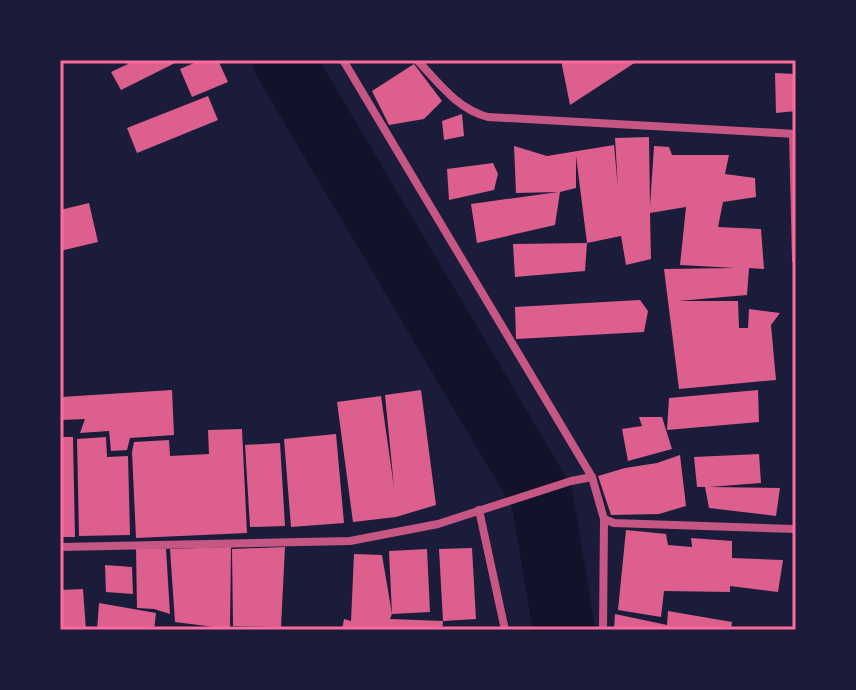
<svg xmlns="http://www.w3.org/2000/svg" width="856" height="690" font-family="'Alegreya Sans',sans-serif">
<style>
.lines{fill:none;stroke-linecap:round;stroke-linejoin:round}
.river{stroke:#12122b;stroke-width:62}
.building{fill:#dd5f8e}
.minor{stroke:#c65784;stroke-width:8}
.neatline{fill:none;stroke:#ff6b9d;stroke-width:3}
</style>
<rect width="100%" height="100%" fill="#1b1b3a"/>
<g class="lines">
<path class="river" d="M283,60L542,497L564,630"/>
</g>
<g class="building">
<path d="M123,60H181L121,90L111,72L128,64Z"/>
<path d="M201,60H218L228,82L192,97L180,69Z"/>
<path d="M561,60H635L636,62L570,105Z"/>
<path d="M414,64L442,101L424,119L389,125L372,91Z"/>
<path d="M775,73L796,74V111L776,113Z"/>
<path d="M208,96L218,120L137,153L127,128Z"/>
<path d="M462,114L464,136L444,140L442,121Z"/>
<path d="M649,137L650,206L654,146L669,147L672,155H729L725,174L755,178L756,197L723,202L718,227L761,229L764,269L749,268L747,295L678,301H738L739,328H748L749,309L780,313L771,325L776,380L679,389L664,269L735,268L680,265L686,207L650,213L651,259L626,265L621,236L587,243L576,156V188L560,192L555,225L477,243L471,204L558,192L516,193L514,146L547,156L614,145L618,188L615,138Z"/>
<path d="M493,163L498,174L494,190L449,200L447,169Z"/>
<path d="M89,203L98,242L60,251V210Z"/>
<path d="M587,243L585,271L515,277L513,244Z"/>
<path d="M640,300L648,311L644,332L516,339L515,307Z"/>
<path d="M172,390L174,435L130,438L127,450L111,451L109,431L80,433L85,419L62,420L61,397Z"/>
<path d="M421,390L436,505L396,517L353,522L337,402L381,396L394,487L385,395Z"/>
<path d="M758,390L759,422L667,430L669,398Z"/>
<path d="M639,417H662L672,449L628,461L622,429L642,426Z"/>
<path d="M242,429L247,533L136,538L132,452L134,442L169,440L170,456L209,454L208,430Z"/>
<path d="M336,434L344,523L291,527L284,439Z"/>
<path d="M60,437H73L75,537H60Z"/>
<path d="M106,437L107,457L128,456L130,535L79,536L77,439Z"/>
<path d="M280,443L285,526L250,527L245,445Z"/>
<path d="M759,454L761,483L709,487L780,488L776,516L709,508L705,487H697L694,457Z"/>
<path d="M680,455L686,506L659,514L611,515L598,476L625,468L657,463Z"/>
<path d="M626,530L666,534L668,545L692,547L691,538L732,541V558L783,560L778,592L730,586V592L664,591L661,617L618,610Z"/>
<path d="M231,547L230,629L175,622L170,549Z"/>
<path d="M285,547L281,627L233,626L232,549Z"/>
<path d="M472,548L476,619L443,621L439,549Z"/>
<path d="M136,549H166L170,614L154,609L137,608Z"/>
<path d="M427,549L430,612L392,614L389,551Z"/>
<path d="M354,554L382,555L392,614L390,619L443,621L442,630H342L344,619L351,621Z"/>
<path d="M105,565L132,567L133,594L106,592Z"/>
<path d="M83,589L86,630H60V590Z"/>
<path d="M99,603L156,613L154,630H97Z"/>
<path d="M668,611L732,622L731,630H614L615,614L667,625Z"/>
</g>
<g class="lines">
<g class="minor">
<path d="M343,60L592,477"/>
<path d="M417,60C438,82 457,109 488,117L796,134"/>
<path d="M793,134L796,260"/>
<path d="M479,510L505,630"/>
<path d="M60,547L350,541L438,524L571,481L592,477L604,519L614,523L796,529"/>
<path d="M603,630L604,519"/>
</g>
</g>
<rect width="856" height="690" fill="none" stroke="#1b1b3a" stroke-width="124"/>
<rect x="62" y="62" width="732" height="566" class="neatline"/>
</svg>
